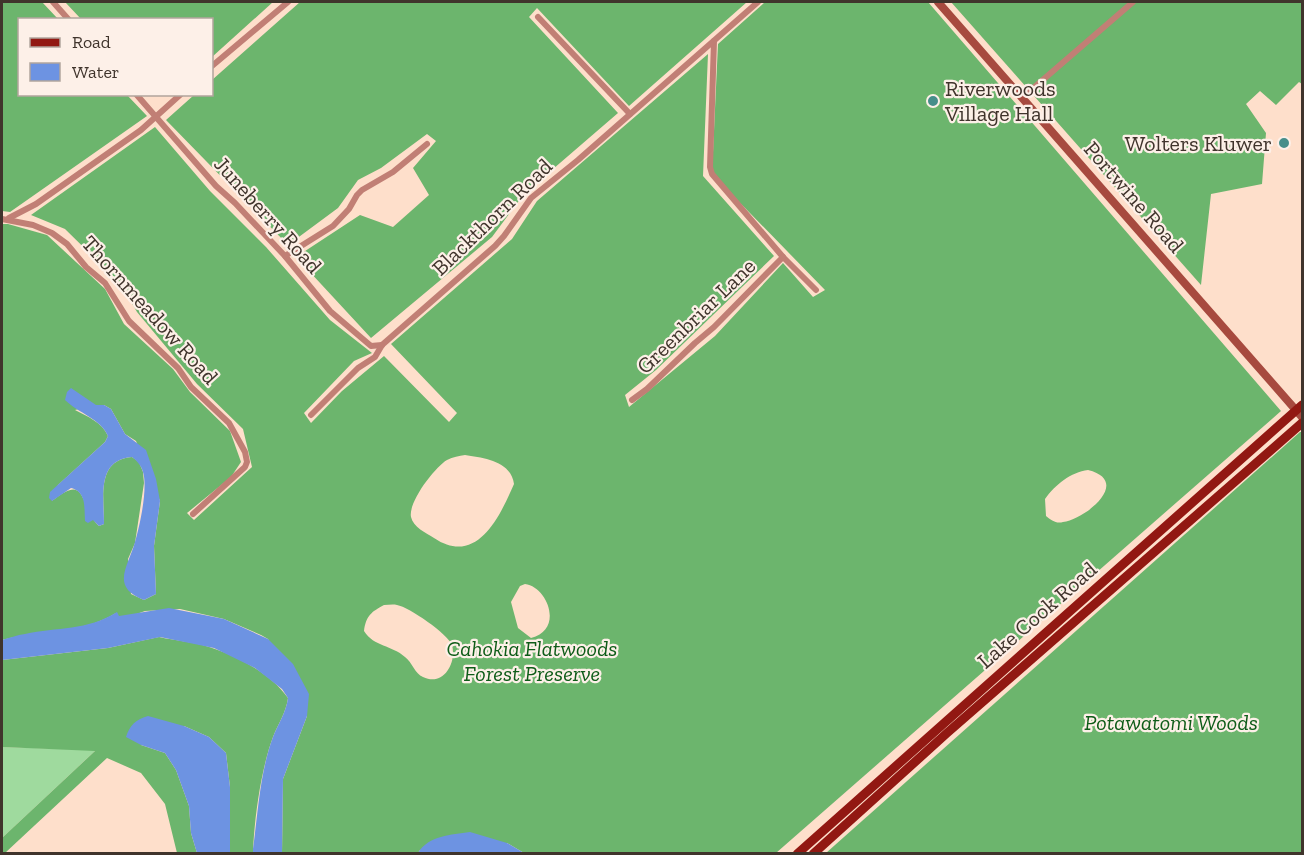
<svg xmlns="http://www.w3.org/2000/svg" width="1304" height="855" font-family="'Zilla Slab',serif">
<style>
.green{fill:#9fda9e}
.forest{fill:#6cb56d;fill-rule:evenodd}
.water{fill:#6d93e2}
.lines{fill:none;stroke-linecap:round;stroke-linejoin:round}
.street{stroke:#c17f75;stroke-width:6}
.secondary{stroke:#a74a3f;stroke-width:8}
.primary{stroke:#921812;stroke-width:9}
.poi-dot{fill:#468e8a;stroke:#fdf0e8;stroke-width:2}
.labels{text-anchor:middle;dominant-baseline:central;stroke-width:4.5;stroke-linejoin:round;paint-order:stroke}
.poi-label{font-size:22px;fill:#40342c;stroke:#fdf0e8;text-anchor:start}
.street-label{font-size:22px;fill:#40342c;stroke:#fdf0e8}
.park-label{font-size:22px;font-style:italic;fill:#0e5c18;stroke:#fdf0e8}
</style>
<rect width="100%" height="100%" fill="#fedfcb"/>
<path class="green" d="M2,747L96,750L2,838Z"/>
<g class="forest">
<path d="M2,2H42L58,19L20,20V94L127,95L147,116L10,212L2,211Z"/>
<path d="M65,2H273L212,57V20L81,19Z"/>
<path d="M300,2H747L629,106L537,8L529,17L618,113L524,194L492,237L371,338L296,257L360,215L393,227L429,195L413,168L436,141L427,134L381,168L358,180L338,208L288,245L166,120L194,95L212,94V80Z"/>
<path d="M765,2H928L1281,411L776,853H524L507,843L420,850L418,853H282L283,779L307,716L268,639L261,635L224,619L180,609L145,611L131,616H118L116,613C82,634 40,630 2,640V224H8L47,235L105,289L124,324L173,369L190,392L230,431L241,462L231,477L187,513L194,520L252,467L243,429L197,384L137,312L120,283L65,229L31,215L155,127L210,191L266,247L330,320L372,353L354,361L304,413L311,423L342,391L384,356L449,422L457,413L391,344L512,239L537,201L708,54L703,176L774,256L656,370L625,395L629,407L715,336L783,263L813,297L825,290L712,174L718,44ZM96,405H104L111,409L125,434L136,441L160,501L154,546L156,594L144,600L131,594L128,559L135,543L144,483L143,472L139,462L132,457C96,460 104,497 104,524L99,526C78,507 89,471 52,501L58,485L105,442L108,436C102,422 88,417 75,410ZM465,455C484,458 511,461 514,484C500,516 477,567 434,538C426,533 413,527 411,517C408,502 435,467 447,460C453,457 459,456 465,455ZM1088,470C1132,481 1086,519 1063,522C1056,524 1051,520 1046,516L1045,499C1055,485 1071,472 1088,470ZM525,584C548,587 564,630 531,638L518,628L511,602L520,586ZM384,605C388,605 393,604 397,605C409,607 448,634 452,645C457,662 444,687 423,677C415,674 412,662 405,657C392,645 374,647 364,631C366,616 371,612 384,605Z"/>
<path d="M951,2H1302V84L1299,82L1276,105L1260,91L1246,104L1266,133L1262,184L1211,194L1201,285Z"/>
<path d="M1300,432H1302V853H826Z"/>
<path d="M159,637C177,641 198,642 215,649C241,658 272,675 288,698C286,713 278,724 273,737C261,769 254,820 253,853H230V787L226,753L209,737L184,726L141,745L165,753L176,770L189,806L191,833L197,853H177L165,804L141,773L107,758L5,853H2V838L95,751L2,747V660L108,648Z"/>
</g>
<g class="water">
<path d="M71,388L96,405H104L111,409L125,434L146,450L156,479L160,501L154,546L156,594L144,600C109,587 129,565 135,542C140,525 148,488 143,472C141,465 137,461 132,457C96,460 104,497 104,524L99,526L93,520L88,523L85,521C84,508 87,492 71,488L52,501L49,498L50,492L105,442L108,436C101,419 78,413 65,400L67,392Z"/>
<path d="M169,608L224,619L268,639L293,664L309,694L307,716L283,779L282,853H253V849C258,812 260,772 273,737C278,724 286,713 288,698L282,689L255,668L214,648L160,637L108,648L2,660V640C9,638 17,635 25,634C57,627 87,631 117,612L119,616Z"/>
<path d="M148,716L184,726L209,737L226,753L230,787V853H197L191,833L189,806L176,770L165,753L141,745L126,737C130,725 135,720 148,716Z"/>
<path d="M470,832L507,843L524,853H418C429,835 451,835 470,832Z"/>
</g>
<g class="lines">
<g class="street">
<path d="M53,2L69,20"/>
<path d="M538,17L630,114"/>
<path d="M714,41L710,167L712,174L783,257L816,290"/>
<path d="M212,66L288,2"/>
<path d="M136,94L216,186L235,203L285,256L330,311L371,346L382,345"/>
<path d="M1023,97L1133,2"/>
<path d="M9,218L36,204L141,130L181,94"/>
<path d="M2,219L33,225L52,233L67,244L86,267L105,283L129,321L178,368L191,387L229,423L245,452L247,462L245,467L193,514"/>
<path d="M285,256L333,226L349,209L357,195L362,190L393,172L427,144"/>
<path d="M632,400L647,389L695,343L714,327L783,257"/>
<path d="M311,415L358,368L375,357L382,345L495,246L504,236L531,198L578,160L758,2"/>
</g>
<path class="secondary" d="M938,2L1302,417"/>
<g class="primary">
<path d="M797,854L1302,405"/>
<path d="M813,854L947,733L1302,423"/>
</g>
</g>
<g class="poi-dot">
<circle cx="933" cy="101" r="6"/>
<circle cx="1284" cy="143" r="6"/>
</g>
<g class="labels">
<g class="poi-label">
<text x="945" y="88">Riverwoods<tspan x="945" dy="25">Village Hall</tspan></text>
<text x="1272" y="143" text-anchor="end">Wolters Kluwer</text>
</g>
<g class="street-label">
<text transform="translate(1134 197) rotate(49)">Portwine Road</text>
<text transform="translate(268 215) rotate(48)">Juneberry Road</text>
<text transform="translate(492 217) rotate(-44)">Blackthorn Road</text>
<text transform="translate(150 310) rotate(48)">Thornmeadow Road</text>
<text transform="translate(696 316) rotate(-44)">Greenbriar Lane</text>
<text transform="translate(1037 615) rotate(-41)">Lake Cook Road</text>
</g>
<g class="park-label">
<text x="532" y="648">Cahokia Flatwoods<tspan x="532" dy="25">Forest Preserve</tspan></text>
<text x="1171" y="722">Potawatomi Woods</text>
</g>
</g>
<rect width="1304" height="855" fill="none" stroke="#40342c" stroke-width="6"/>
<rect x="18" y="18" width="195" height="78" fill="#fdf0e8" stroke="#b1a59d" stroke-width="1.5"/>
<rect x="30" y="38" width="30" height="9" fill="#921812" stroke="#b1a59d" stroke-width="1.5"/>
<text x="72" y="48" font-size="18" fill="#40342c">Road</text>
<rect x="30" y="63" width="30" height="18" fill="#6d93e2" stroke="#b1a59d" stroke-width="1.5"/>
<text x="72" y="78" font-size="18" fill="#40342c">Water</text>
</svg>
